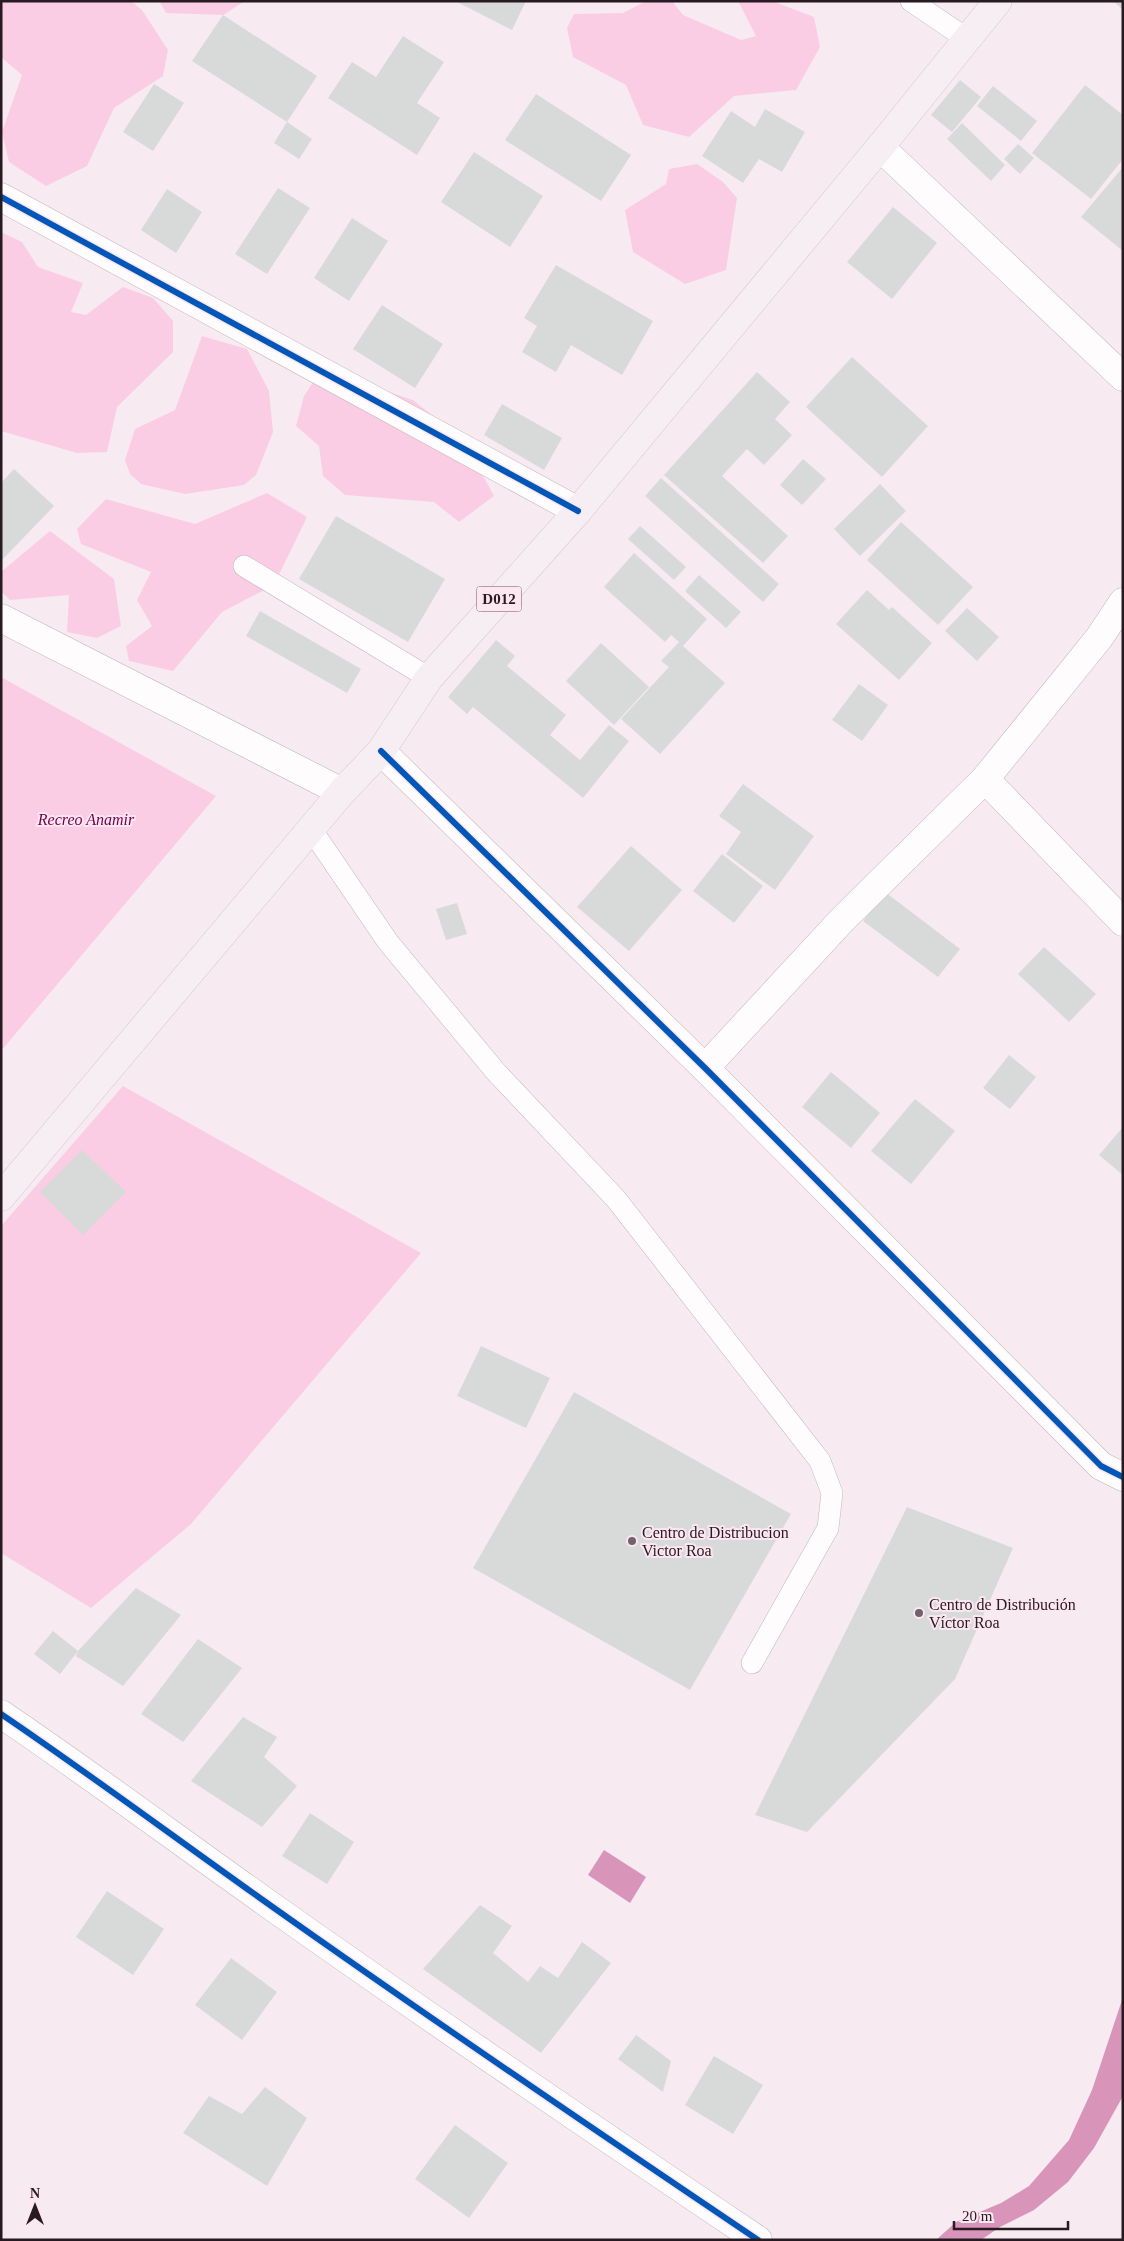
<svg xmlns="http://www.w3.org/2000/svg" width="1124" height="2241" font-family="Georgia,serif">
<style>
.green{fill:#fbcde4}
.water{fill:#d895b9}
.building{fill:#d8dada}
.lines{fill:none;stroke-linecap:round;stroke-linejoin:round}
.service-casing{stroke:#c1b5bb;stroke-width:22}
.minor-casing{stroke:#c1b5bb;stroke-width:29}
.primary-casing{stroke:#d1cace;stroke-width:29}
.service{stroke:#fefcfd;stroke-width:21}
.minor{stroke:#fefcfd;stroke-width:28}
.primary{stroke:#f6eef2;stroke-width:28}
.cycleway-casing{stroke:#fce6f0;stroke-width:9}
.cycleway{stroke:#0057b8;stroke-width:6}
.poi-dot{fill:#706369;stroke:#fce6f0;stroke-width:2}
.labels{text-anchor:middle;dominant-baseline:central;stroke-width:4;stroke-linejoin:round;paint-order:stroke}
.shield{fill:#fce6f0;stroke:#67575e;stroke-width:1}
.shield-label{font-size:15px;font-weight:bold;fill:#271a20}
.park-label{font-size:16px;font-style:italic;fill:#75004f;stroke:#fce6f0}
.poi-label{font-size:16px;fill:#271a20;stroke:#fce6f0;text-anchor:start}
</style>
<rect width="100%" height="100%" fill="#f7ebf1"/>
<g class="green">
<path d="M1,1H131L142,10L168,50L163,76L114,108L87,166L46,186L9,162L2,132L22,75L1,57Z"/>
<path d="M159,1H245L223,15L166,13Z"/>
<path d="M646,1H672L683,15L741,40L756,36L738,1H772L814,17L820,47L796,90L734,96L689,137L643,125L626,85L573,57L567,28L574,14L623,13Z"/>
<path d="M697,164L723,182L737,198L726,270L685,284L633,252L625,210L666,184L669,169Z"/>
<path d="M1,232L22,242L38,267L83,283L71,312L86,315L123,287L153,298L173,321V352L117,407L107,452L77,453L1,431Z"/>
<path d="M202,336L247,349L269,391L273,432L256,475L244,485L185,494L141,484L130,474L125,460L135,429L175,410Z"/>
<path d="M321,370L413,400L464,441L494,496L459,522L434,502L345,495L323,476L319,446L296,426L304,396Z"/>
<path d="M267,493L307,517L274,585L222,612L173,671L129,661L126,646L152,626L137,600L151,572L81,544L77,529L106,499L195,524Z"/>
<path d="M50,531L114,579L121,626L97,638L67,632L69,595L10,600L1,591V572Z"/>
<path d="M1,677L216,796L1,1051Z"/>
<path d="M123,1086L421,1253L191,1524L91,1608L1,1553V1226Z"/>
</g>
<g class="water">
<path d="M604,1850L646,1877L630,1903L588,1875Z"/>
<path d="M1123,1997V2096L1094,2148L1068,2182L1034,2210L1000,2227L981,2240H936L956,2222L1001,2203L1029,2186L1069,2140L1092,2090Z"/>
</g>
<g class="building">
<path d="M455,1H526L512,30Z"/>
<path d="M1113,1H1123V10Z"/>
<path d="M223,15L317,76L287,122L192,61Z"/>
<path d="M403,36L444,62L417,103L440,118L417,155L328,98L352,62L376,77Z"/>
<path d="M960,80L981,97L952,132L931,115Z"/>
<path d="M154,84L184,103L153,151L123,132Z"/>
<path d="M1085,85L1123,115V159L1091,199L1032,153Z"/>
<path d="M993,86L1037,121L1021,141L977,106Z"/>
<path d="M536,94L631,155L601,201L505,140Z"/>
<path d="M765,109L805,132L782,172L759,159L743,183L702,156L731,111L755,127Z"/>
<path d="M287,122L312,139L299,159L274,143Z"/>
<path d="M962,123L1005,165L991,181L947,139Z"/>
<path d="M1018,144L1034,158L1020,174L1004,159Z"/>
<path d="M474,152L543,196L510,247L441,202Z"/>
<path d="M1123,167V251L1081,217Z"/>
<path d="M278,188L310,208L267,274L235,254Z"/>
<path d="M167,189L202,212L176,253L141,230Z"/>
<path d="M893,207L937,243L892,299L847,262Z"/>
<path d="M352,218L388,241L349,301L314,278Z"/>
<path d="M556,265L653,321L622,375L571,345L556,372L522,352L537,326L524,318Z"/>
<path d="M382,305L443,344L415,388L353,349Z"/>
<path d="M852,357L928,426L882,477L806,407Z"/>
<path d="M757,372L790,402L775,419L792,435L764,465L747,449L722,476L788,536L763,563L664,475Z"/>
<path d="M502,404L562,438L544,470L484,435Z"/>
<path d="M803,459L826,479L802,505L780,485Z"/>
<path d="M14,469L54,506L1,561V483Z"/>
<path d="M661,478L779,584L763,602L645,496Z"/>
<path d="M880,484L906,511L860,556L834,529Z"/>
<path d="M336,516L445,579L408,642L299,579Z"/>
<path d="M901,522L973,587L938,625L867,560Z"/>
<path d="M640,526L686,567L674,580L628,539Z"/>
<path d="M634,553L707,619L683,646L725,683L660,754L621,719L669,667L661,661L679,642L671,635L665,642L604,587Z"/>
<path d="M699,575L741,612L726,628L685,591Z"/>
<path d="M867,590L889,610L892,607L932,643L899,680L836,624Z"/>
<path d="M967,608L999,637L977,661L945,631Z"/>
<path d="M260,611L361,669L347,693L246,636Z"/>
<path d="M496,640L515,656L507,666L566,715L550,735L580,760L609,725L629,741L583,798L473,707L467,714L448,697Z"/>
<path d="M601,643L649,687L614,725L566,681Z"/>
<path d="M859,684L888,705L862,741L832,720Z"/>
<path d="M743,784L814,836L775,890L726,854L741,832L719,816Z"/>
<path d="M631,846L682,890L629,951L577,907Z"/>
<path d="M722,854L763,886L734,923L693,891Z"/>
<path d="M885,892L960,949L938,977L863,921Z"/>
<path d="M457,903L467,934L446,940L436,909Z"/>
<path d="M1044,947L1096,994L1069,1022L1018,974Z"/>
<path d="M1009,1055L1036,1077L1010,1109L983,1088Z"/>
<path d="M831,1072L880,1113L851,1148L802,1107Z"/>
<path d="M915,1099L955,1131L911,1184L871,1151Z"/>
<path d="M1123,1127V1175L1099,1155Z"/>
<path d="M82,1150L126,1192L83,1235L40,1192Z"/>
<path d="M481,1346L550,1378L526,1428L457,1396Z"/>
<path d="M574,1392L791,1514L690,1690L473,1568Z"/>
<path d="M907,1507L1013,1548L955,1679L807,1832L755,1815Z"/>
<path d="M136,1588L181,1615L123,1686L76,1656L78,1651Z"/>
<path d="M53,1631L78,1651L60,1674L34,1654Z"/>
<path d="M198,1639L242,1668L183,1742L141,1714Z"/>
<path d="M243,1717L277,1737L264,1757L297,1786L262,1827L191,1781Z"/>
<path d="M310,1813L354,1842L327,1884L282,1856Z"/>
<path d="M107,1891L164,1929L133,1975L76,1937Z"/>
<path d="M480,1905L512,1926L493,1953L528,1982L540,1966L558,1978L582,1942L611,1963L541,2053L423,1969Z"/>
<path d="M231,1958L277,1992L242,2040L195,2005Z"/>
<path d="M636,2035L671,2061L663,2092L618,2059Z"/>
<path d="M714,2056L763,2085L733,2134L685,2105Z"/>
<path d="M265,2087L307,2118L267,2186L183,2133L209,2096L242,2114Z"/>
<path d="M455,2125L508,2163L469,2218L415,2179Z"/>
</g>
<g class="lines">
<g class="service-casing">
<g id="service">
<path d="M911,1L967,39"/>
<path d="M244,566L429,678"/>
<path d="M311,829L388,942L496,1072L616,1199L820,1461L832,1493L828,1528L752,1663"/>
</g>
</g>
<g class="minor-casing">
<g id="minor">
<path d="M880,147L1123,377"/>
<path d="M1,197L578,511"/>
<path d="M1,618L342,792"/>
<path d="M381,751L705,1068L1101,1466L1123,1477"/>
<path d="M985,779L1123,922"/>
<path d="M705,1068L842,920L985,779L1099,638L1123,602"/>
<path d="M1,1714C97,1779 190,1849 284,1915C441,2026 599,2133 758,2240"/>
</g>
</g>
<g class="primary-casing">
<path id="primary" d="M1,1197L342,792L381,751L429,678L578,511L880,147L998,1"/>
</g>
<use href="#service" class="service"/>
<use href="#minor" class="minor"/>
<use href="#primary" class="primary"/>
<g class="cycleway-casing">
<g id="cycleway">
<path d="M1,197L578,511"/>
<path d="M381,751L705,1068L1101,1466L1123,1477"/>
<path d="M1,1714C97,1779 190,1849 284,1915C441,2026 599,2133 758,2240"/>
</g>
</g>
<use href="#cycleway" class="cycleway"/>
</g>
<g class="poi-dot">
<circle cx="632" cy="1541" r="5"/>
<circle cx="919" cy="1613" r="5"/>
</g>
<g class="labels">
<rect class="shield" x="476.5" y="586.5" width="45" height="25" rx="4"/>
<g class="shield-label">
<text x="499" y="599">D012</text>
</g>
<g class="park-label">
<text x="86" y="819">Recreo Anamir</text>
</g>
<g class="poi-label">
<text x="642" y="1532">Centro de Distribucion<tspan x="642" dy="18">Victor Roa</tspan></text>
<text x="929" y="1604">Centro de Distribución<tspan x="929" dy="18">Víctor Roa</tspan></text>
</g>
</g>
<rect width="1124" height="2241" fill="none" stroke="#271a20" stroke-width="5"/>
<g transform="translate(35 2206)" stroke="#fce6f0" stroke-width="4" paint-order="stroke">
<path d="M0-4L9 19L0 12L-9 19Z" fill="#271a20"/>
<text y="-8" font-size="14" font-weight="bold" text-anchor="middle" fill="#271a20">N</text>
</g>
<path d="M954 2221v8h114v-8" fill="none" stroke="#271a20" stroke-width="2.5"/>
<text x="962" y="2221" font-size="15" fill="#271a20" stroke="#fce6f0" stroke-width="4" paint-order="stroke">20 m</text>
</svg>
